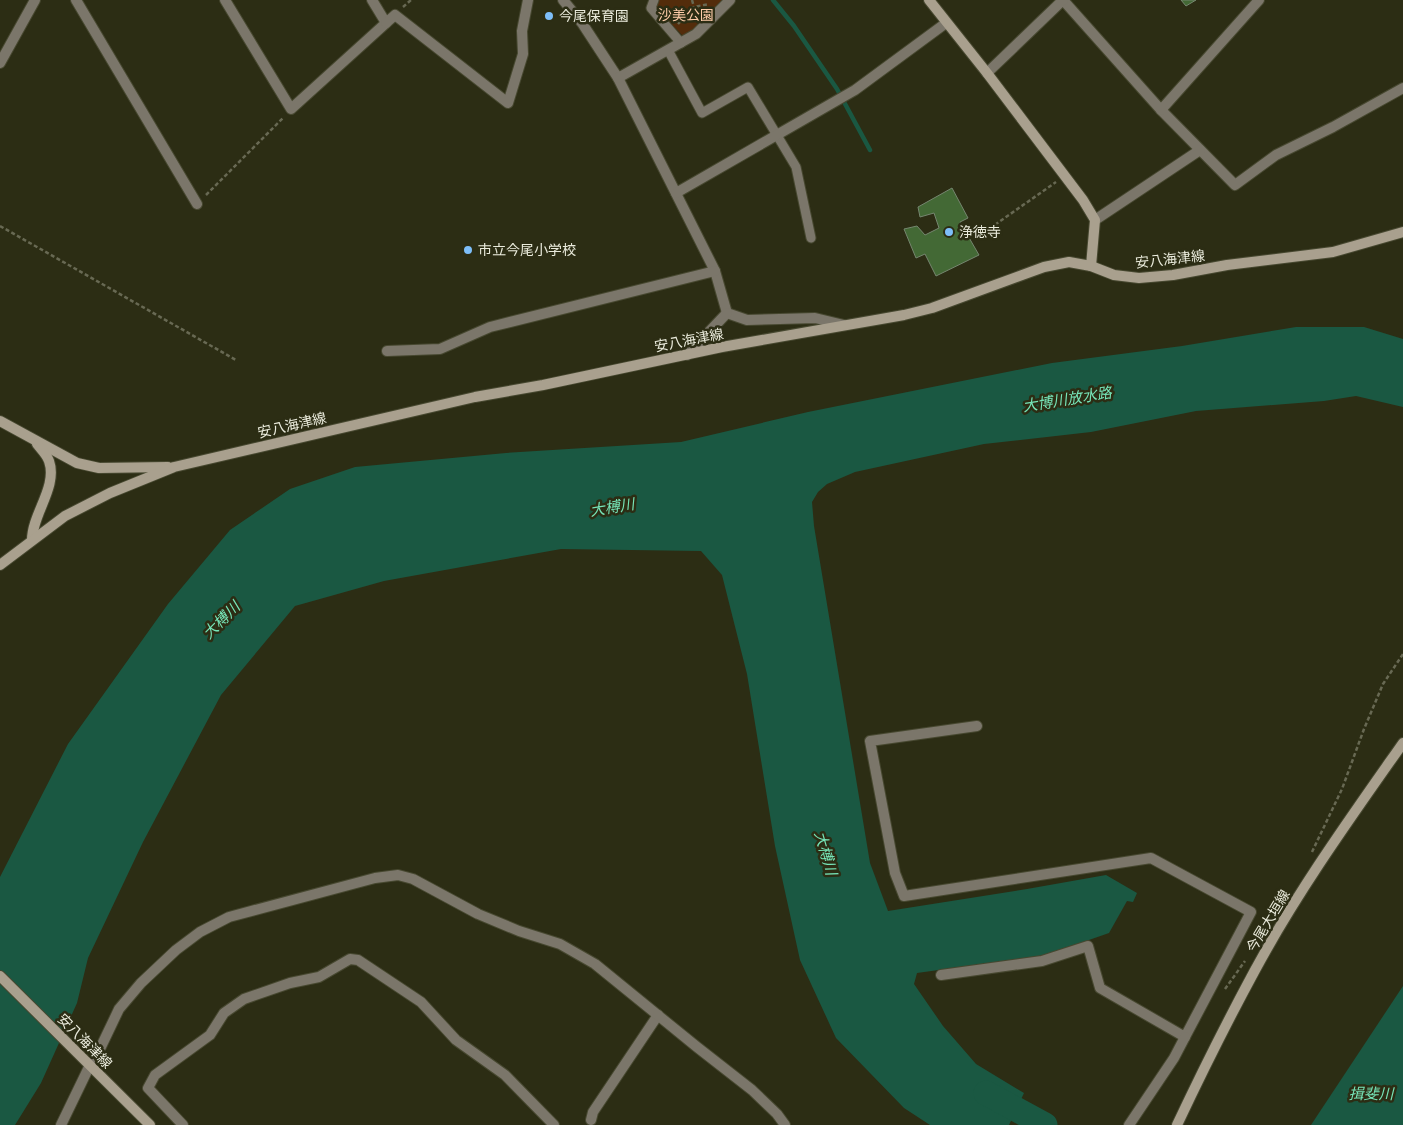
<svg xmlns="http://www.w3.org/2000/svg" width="1403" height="1125" font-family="Helvetica,'Noto Sans JP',sans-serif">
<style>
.green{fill:#532c0b}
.water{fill:#1a5842}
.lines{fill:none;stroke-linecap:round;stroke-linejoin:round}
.stream{stroke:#1a5842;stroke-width:4.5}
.river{stroke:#1a5842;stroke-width:25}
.building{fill:#436935;stroke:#75866f}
.lane-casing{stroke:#474830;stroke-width:11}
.street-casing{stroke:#474830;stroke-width:12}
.secondary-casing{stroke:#474830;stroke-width:12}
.path{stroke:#686953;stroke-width:2.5;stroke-dasharray:4 2.5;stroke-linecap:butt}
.lane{stroke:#7b766a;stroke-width:9}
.street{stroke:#7b766a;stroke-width:10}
.secondary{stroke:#a9a08e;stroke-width:10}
.poi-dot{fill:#7dbef9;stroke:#2c2d14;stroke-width:2}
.labels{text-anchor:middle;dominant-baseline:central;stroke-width:5;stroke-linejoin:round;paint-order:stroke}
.park-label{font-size:14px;fill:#fecca9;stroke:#2c2d14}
.poi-label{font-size:14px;fill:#eaebdc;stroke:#2c2d14;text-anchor:start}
.street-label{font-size:14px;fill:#eaebdc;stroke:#2c2d14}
.water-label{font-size:15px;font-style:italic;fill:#76e5b8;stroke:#2c2d14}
</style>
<rect width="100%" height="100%" fill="#2c2d14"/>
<path class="green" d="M658,0H723L693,30L683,36L656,8Z"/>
<g class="water">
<path d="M1296,327H1364L1403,339V407L1356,396L1324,401L1196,411L1091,432L984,444L855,472L827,484L818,492L812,502L814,526L870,863L888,911L1027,889L1106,875L1137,893L1133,902L1127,901L1109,933L1046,955L917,973L914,984L943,1026L976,1064L1024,1093L1009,1125H930L904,1108L836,1038L800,960L775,846L747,674L722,575L701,551L561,549L384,581L295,606L221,695L143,842L88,958L77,1003L41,1083L15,1125H0V877L68,744L168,604L230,530L290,489L355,467L506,453L681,442L808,412L1052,363L1182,346Z"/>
<path d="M1403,986V1125H1311Z"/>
</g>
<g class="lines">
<path class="stream" d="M773,0L794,26L837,89L870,150"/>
<path class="river" d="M986,1093L1045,1125"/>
</g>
<g class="building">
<path d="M1181,0H1196L1186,6Z"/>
<path d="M952,188L968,218L960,222L979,255L936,276L925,254L916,258L904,229L917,226L925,235L939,228L934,213L920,217L918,207Z"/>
</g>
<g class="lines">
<g class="lane-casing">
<g id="lane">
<path d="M654,0L651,8L681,43"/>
<path d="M668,50L702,113L748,87L796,167L811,238"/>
</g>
</g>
<g class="street-casing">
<g id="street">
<path d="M76,0L197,204"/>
<path d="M225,0L291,109L386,23L372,0"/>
<path d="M563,0L582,23L618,78L715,271L727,313L747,320L815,318L844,325"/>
<path d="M1063,0L1161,110L1235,185L1276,155L1333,127L1403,88"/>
<path d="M386,23L395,15L508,103L523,54L522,31L528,0"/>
<path d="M0,63L35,0"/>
<path d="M987,73L1063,0"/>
<path d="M618,78L696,34L730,0"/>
<path d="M1161,110L1259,0"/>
<path d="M676,193L855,90L946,23"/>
<path d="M1095,220L1200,150"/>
<path d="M387,351L440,349L490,327L715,271"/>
<path d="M687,355L727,313"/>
<path d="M941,975L1042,961L1088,946L1100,988L1185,1037L1251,912L1151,858L904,896L895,873L870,741L977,726"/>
<path d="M591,1120L593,1112L658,1015"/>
<path d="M61,1125L90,1065L98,1053L119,1009L141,983L176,950L200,932L229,917L375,878L398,875L413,879L478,914L519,931L560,944L595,964L697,1047L752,1090L777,1114L785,1125"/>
<path d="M183,1125L148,1088L155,1075L210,1035L224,1013L244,999L290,983L319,977L350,959L358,960L421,1002L456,1040L505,1075L554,1125"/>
<path d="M1129,1125L1174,1058L1185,1037"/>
</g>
</g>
<g class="secondary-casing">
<g id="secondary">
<path d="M929,0L987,73L1083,200L1095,220L1091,266"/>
<path d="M0,421L77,463L99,468L168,467"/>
<path d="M32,540C32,514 58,487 49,461C47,455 41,449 37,444"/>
<path d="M0,565L65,516L110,493L174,467L475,397L543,385L722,347L904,315L932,308L1044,267L1069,262L1091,266L1114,275L1139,278L1173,275L1227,265L1333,252L1403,232"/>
<path d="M0,976L150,1125"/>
<path d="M1177,1125C1201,1074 1227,1022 1254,972C1297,892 1351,817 1403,743"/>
</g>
</g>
<g class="path">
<path d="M692,0L694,7"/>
<path d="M403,7L411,0"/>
<path d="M678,24L694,7L709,4"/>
<path d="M206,195L283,118"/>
<path d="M0,226L236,360"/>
<path d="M979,236L1056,182"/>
<path d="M1312,852L1342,789L1364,729L1383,684L1403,654"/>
<path d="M1225,989L1245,961"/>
</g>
<use href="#lane" class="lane"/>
<use href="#street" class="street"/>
<use href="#secondary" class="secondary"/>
</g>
<g class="poi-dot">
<circle cx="549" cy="16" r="5"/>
<circle cx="949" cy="232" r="5"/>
<circle cx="468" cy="250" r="5"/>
</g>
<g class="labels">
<g class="park-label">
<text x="686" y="15">沙美公園</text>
</g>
<g class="poi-label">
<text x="559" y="16">今尾保育園</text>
<text x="959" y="232">浄徳寺</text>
<text x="478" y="250">市立今尾小学校</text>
</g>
<g class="street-label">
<text transform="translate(1170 259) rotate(-6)">安八海津線</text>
<text transform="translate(689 340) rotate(-11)">安八海津線</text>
<text transform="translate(292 425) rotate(-13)">安八海津線</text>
<text transform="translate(1268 921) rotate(-59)">今尾大垣線</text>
<text transform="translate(85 1041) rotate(45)">安八海津線</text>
</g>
<g class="water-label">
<text transform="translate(1067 399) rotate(-9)">大博川放水路</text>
<text transform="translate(612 507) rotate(-9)">大榑川</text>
<text transform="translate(221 620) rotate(-45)">大榑川</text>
<text transform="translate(826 853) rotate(74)">大榑川</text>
<text x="1371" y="1093">揖斐川</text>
</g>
</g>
</svg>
